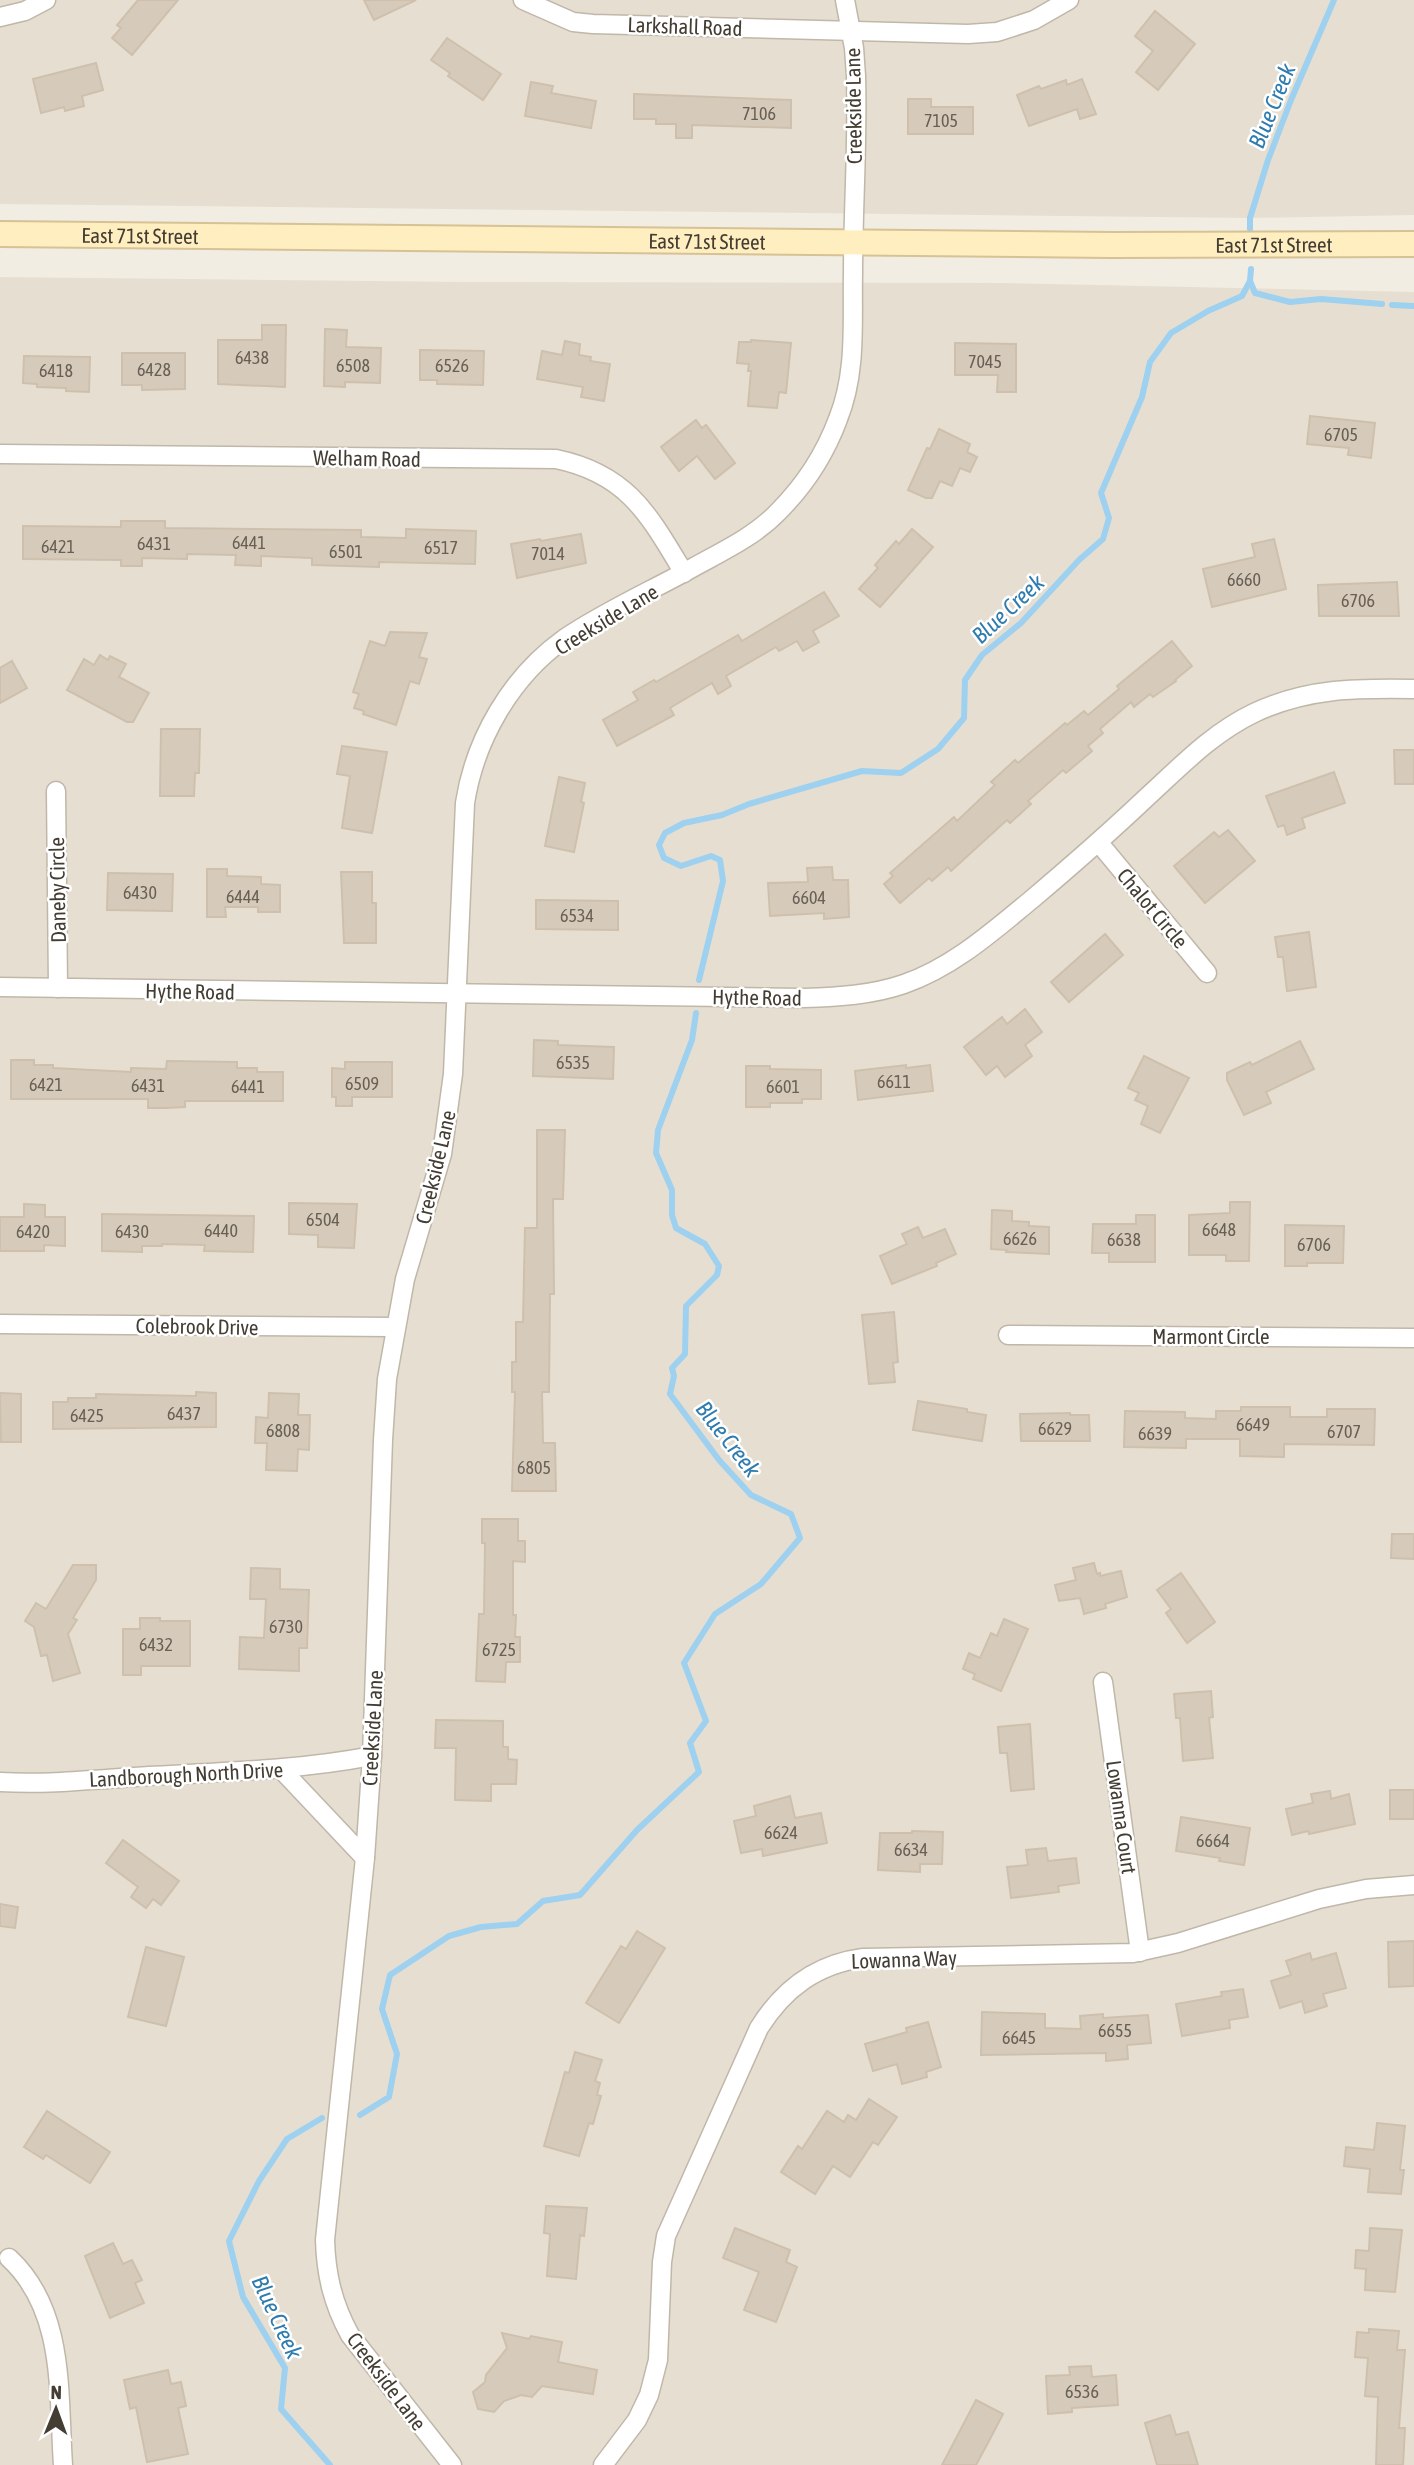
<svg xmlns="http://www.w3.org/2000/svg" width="1414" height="2465" font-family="'Asap Condensed',sans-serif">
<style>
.residential{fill:#e6dfd1}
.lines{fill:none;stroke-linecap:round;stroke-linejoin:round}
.stream{stroke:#9ed0f0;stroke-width:6}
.building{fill:#d6cbbb;stroke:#cec0ac;stroke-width:2}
.minor-casing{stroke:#c0b7a9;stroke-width:21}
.secondary-casing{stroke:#d6c294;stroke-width:28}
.minor{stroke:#fff;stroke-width:18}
.secondary{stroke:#ffeec0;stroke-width:24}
.labels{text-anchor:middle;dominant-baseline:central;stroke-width:5;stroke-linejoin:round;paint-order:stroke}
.number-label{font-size:18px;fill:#686055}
.street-label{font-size:21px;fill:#433d33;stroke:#fff}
.water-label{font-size:23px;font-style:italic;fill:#2d7baf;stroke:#fff}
</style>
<rect width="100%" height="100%" fill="#f2ede3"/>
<g class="residential">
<path d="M0,0H1414V215L1250,218L0,204Z"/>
<path d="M0,277L469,282L1006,283L1414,292V2465H0Z"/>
</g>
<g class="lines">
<g class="stream">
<path d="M1250,229V218L1268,160L1291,100L1334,0"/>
<path d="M1250,281L1255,293L1290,302L1321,299L1382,304"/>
<path d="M1392,305L1414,306"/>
<path d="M699,980L723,881L720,860L711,856L681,866L664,858L659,845L665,833L684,823L722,815L749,804L862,771L901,773L938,749L964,718L965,680L982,655L1021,623L1079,560L1103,539L1109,518L1101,493L1142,397L1150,362L1171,333L1208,311L1242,296L1250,281L1251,269"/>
<path d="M360,2115L389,2097L397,2054L382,2009L390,1975L449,1936L481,1927L517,1924L543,1901L580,1895L637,1830L699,1772L690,1743L706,1721L684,1663L715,1614L761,1584L800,1538L791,1514L751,1495L719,1460L670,1394L674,1376L672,1368L685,1354L686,1306L717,1275L719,1266L705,1244L676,1228L672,1215V1190L656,1153L658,1130L692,1040L696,1013"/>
<path d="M322,2118L287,2139L259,2181L229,2241L243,2297L285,2368L281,2409L330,2465"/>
</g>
</g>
<g class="building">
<path d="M138,0H178L132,55L112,38L121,28L117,25Z"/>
<path d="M364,0H416L374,20Z"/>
<path d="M1155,11L1195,44L1158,90L1136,72L1153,51L1135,36Z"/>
<path d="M447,38L501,74L483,100L448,76L450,73L431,60Z"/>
<path d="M96,63L103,90L82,96L84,106L65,111L64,107L41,113L33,79Z"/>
<path d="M1082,79L1096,114L1080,119L1077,109L1029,126L1017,95L1039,86L1041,89L1066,80L1067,85Z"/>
<path d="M531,82L553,86L551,93L596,101L591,128L525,116Z"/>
<path d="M634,94L791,100V128L692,125V138H676V124H656V119H634Z"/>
<path d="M908,99H931V107H973V134H908Z"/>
<path d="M262,325H286L285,387L218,384V340H262Z"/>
<path d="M325,329L347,330L346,347L381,348L380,383L345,382V387L324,386Z"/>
<path d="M751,340L791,343L786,393L779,392L777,408L748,406L751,371H748L749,364L737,363L739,342H751Z"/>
<path d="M565,341L580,344L579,355L591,357L590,361L610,364L604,401L581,397L583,387L537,379L542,351L562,355Z"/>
<path d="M955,343L1016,344V392H997L998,375H955Z"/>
<path d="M420,350L484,351L483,385L437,384V380H420Z"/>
<path d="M122,353H185V389L142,390V385H122Z"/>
<path d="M24,356L90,357L89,392L66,391V388L37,387V384L23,383Z"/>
<path d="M1310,416L1375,423L1371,458L1348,455L1349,448L1307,444Z"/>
<path d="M696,420L702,428L706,425L735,463L715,479L697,456L679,471L661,447Z"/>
<path d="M939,429L970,444L967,452L977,457L970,472L960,468L952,486L940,481L932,498H926L908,490L927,448L930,449Z"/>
<path d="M121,521H165V528L361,530V537L406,538V529L476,531L475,564L379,562V567L312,565V558L261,556V566L235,565L236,555L187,554V559L142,558V566H121V560L23,559V526L121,527Z"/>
<path d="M912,529L933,547L880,607L859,589L878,568L875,565L896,541L899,544Z"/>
<path d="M581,534L586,563L517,578L511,544L540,539L541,541Z"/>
<path d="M1274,539L1286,589L1212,607L1203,569L1255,557L1252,544Z"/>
<path d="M1397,582L1399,616H1319L1318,585Z"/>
<path d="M824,592L839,616L813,631L819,642L803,651L797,641L779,651L776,647L726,676L731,686L718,694L712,683L670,708L674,715L617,746L603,720L638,700L633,692L654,680L656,682L738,635L742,641Z"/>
<path d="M390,632L427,633L419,657L427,659L419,684L410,681L396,725L363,714L364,711L354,708L359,694L353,692L370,641L385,646Z"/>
<path d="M1172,641L1192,666L1175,680L1176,681L1153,697L1150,694L1134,707L1131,702L1100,729L1103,733L1088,746L1092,751L1066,773L1063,770L1028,801L1031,804L1010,823L1007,820L951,871L948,867L932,881L929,878L900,903L884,884L893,876L890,873L954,817L957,821L995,785L991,782L1015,760L1018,763L1065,723L1067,725L1084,711L1088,715L1119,689L1117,686Z"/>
<path d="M100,655L108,660L110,656L126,664L119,677L149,693L133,722H127L67,690L84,659L94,665Z"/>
<path d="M12,661L27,688L0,703V668Z"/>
<path d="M161,729H200L199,773H195L194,796H160Z"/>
<path d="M342,746L387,752L372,833L342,828L350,776L337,774Z"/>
<path d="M1394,750H1414V784H1395Z"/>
<path d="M1334,772L1345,803L1302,818L1305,828L1287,835L1284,825L1278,827L1266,796Z"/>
<path d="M559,777L585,783L581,802L584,803L574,852L545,846Z"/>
<path d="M1228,830L1255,861L1205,903L1174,866L1214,832L1219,837Z"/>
<path d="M832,867L833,880H848L849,917L824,919V913L770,916L768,883L808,882L807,868Z"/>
<path d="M207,869H227V876L261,877V884L280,885V912H258V907H225L226,917H207Z"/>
<path d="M341,872H372V903H376V943H344Z"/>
<path d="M108,873L173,874L172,911L107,910Z"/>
<path d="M536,900L618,901V930L536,929Z"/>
<path d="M1309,932L1316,987L1287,991L1283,957H1278L1275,937Z"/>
<path d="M1105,934L1123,955L1069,1002L1051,982Z"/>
<path d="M1025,1009L1042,1032L1025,1045L1032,1056L1005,1077L997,1066L986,1075L964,1047L1002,1017L1007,1024Z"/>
<path d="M534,1040L558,1041V1045L614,1047L613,1079L533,1076Z"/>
<path d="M1300,1041L1314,1069L1266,1092L1271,1103L1244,1115L1227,1080V1073L1250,1062L1252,1065Z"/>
<path d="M1144,1056L1189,1078L1160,1133L1141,1124L1148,1106L1135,1100L1139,1093L1128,1088Z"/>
<path d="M11,1060H34V1065H53V1068L131,1072V1068L166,1069L167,1061L237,1062V1068H257V1072H283V1101H185V1107L165,1108H148V1099H11Z"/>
<path d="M345,1062H392V1097H352V1106H336V1097H332V1068L345,1069Z"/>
<path d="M906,1065V1068L930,1065L933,1091L858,1100L855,1071Z"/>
<path d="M746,1066H770V1069L821,1070V1099H802V1103H770V1107H746Z"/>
<path d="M537,1130H565L563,1199H553L554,1294H550L549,1392H542L543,1443H555L556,1491H512L515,1392H512V1362H516V1322H523L525,1228H537Z"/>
<path d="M1230,1202H1250L1249,1261H1226V1255H1189V1215L1230,1213Z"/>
<path d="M289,1203L357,1204L354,1248L318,1247V1235L289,1234Z"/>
<path d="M24,1204L45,1205V1217H65V1246L44,1245V1251H0V1217H24Z"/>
<path d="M992,1210L1012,1211V1221L1029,1222V1226L1049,1227V1254L1006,1252L1007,1250L991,1249Z"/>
<path d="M102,1214L254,1216L253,1252L204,1251L205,1245L162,1244V1246H142V1252L102,1251Z"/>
<path d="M1136,1215H1155V1262H1109V1253H1092L1093,1224H1136Z"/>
<path d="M1285,1225L1344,1226L1343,1263H1307V1266H1285Z"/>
<path d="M918,1227L923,1238L945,1229L956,1254L936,1263L937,1266L892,1284L880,1256L907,1244L902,1234Z"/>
<path d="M894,1312L898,1362L893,1363L895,1382L869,1384L862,1315Z"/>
<path d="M196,1392L216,1393V1427L53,1429V1402H68V1398H96V1394L196,1396Z"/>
<path d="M0,1393L21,1394V1442H1Z"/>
<path d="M269,1393L299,1394L298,1415H310L309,1450L298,1449L297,1471L266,1470L267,1443H255L256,1417L268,1418Z"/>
<path d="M918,1401L967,1409V1412L986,1415L982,1441L913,1430Z"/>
<path d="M1241,1407H1290V1417H1327V1409H1375L1374,1445L1284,1444V1457L1240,1456V1439H1186V1448L1124,1447L1125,1411L1185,1412V1418L1216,1419V1411H1241Z"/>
<path d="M1070,1413V1415H1089L1090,1441H1021L1020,1414Z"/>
<path d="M482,1519H518V1541H525V1562L513,1561V1615H516L515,1637H520V1662H506L505,1682L476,1681L479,1614H484L485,1543H482Z"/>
<path d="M1392,1534H1414V1559L1391,1558Z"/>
<path d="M1094,1563L1097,1574L1100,1573V1576L1121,1571L1127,1597L1105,1604L1106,1608L1084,1614L1080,1598L1059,1601L1055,1585L1076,1580L1073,1568Z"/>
<path d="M73,1565H96V1580L73,1618L77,1620L68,1634L80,1673L53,1681L47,1655L41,1656L34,1627L25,1621L36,1603L46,1609Z"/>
<path d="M251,1568L280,1569V1589L309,1590L307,1648H299V1671L239,1669L240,1637L264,1638L266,1599H250Z"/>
<path d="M1181,1573L1215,1622L1187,1643L1166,1613L1171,1609L1157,1590Z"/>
<path d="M140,1618H160V1621H190V1666H141V1675H123V1629H140Z"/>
<path d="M1004,1619L1028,1629L1001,1691L973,1679L975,1674L963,1669L969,1653L980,1658L991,1633L997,1636Z"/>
<path d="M1211,1691L1213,1717L1209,1718L1213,1758L1183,1761L1180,1718H1176L1174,1694Z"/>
<path d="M436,1720L503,1721V1747H508V1759L517,1760L516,1784H491V1801L455,1800L456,1748H435Z"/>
<path d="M1030,1724L1034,1789L1011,1791L1007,1753H1000L998,1727Z"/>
<rect x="1390" y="1790" width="24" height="29"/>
<path d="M1330,1791L1331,1799L1349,1794L1355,1824L1309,1834L1308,1831L1292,1835L1286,1809L1313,1803L1311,1794Z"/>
<path d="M790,1796L795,1818L821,1813L827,1843L763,1856L762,1849L741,1853L734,1821L756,1816L754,1806Z"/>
<path d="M1181,1817L1250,1828L1244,1865L1219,1861L1220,1858L1176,1851Z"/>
<path d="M912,1831L943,1832L942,1864H920V1872L878,1870L880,1833H912Z"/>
<path d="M123,1840L179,1881L161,1905L153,1899L146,1908L131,1897L138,1887L106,1863Z"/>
<path d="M1046,1848L1048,1861L1076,1858L1079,1883L1058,1886L1059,1892L1011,1898L1007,1867L1028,1865L1026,1850Z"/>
<path d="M0,1904L18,1907L15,1928L0,1926Z"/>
<path d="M637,1931L665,1948L619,2023L586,2003L621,1946L626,1949Z"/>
<path d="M1414,1941V1986L1389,1987L1388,1942Z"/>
<path d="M146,1947L184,1957L166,2026L128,2017Z"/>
<path d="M1310,1953L1312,1960L1336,1953L1346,1988L1323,1994L1327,2006L1305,2013L1302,2001L1280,2008L1271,1981L1291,1975L1286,1961Z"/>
<path d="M1243,1989L1248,2017L1229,2020L1230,2028L1182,2036L1176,2004L1222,1996L1221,1992Z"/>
<path d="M982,2012L1045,2014V2028L1081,2029L1080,2016L1103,2014V2018L1148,2015L1151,2043L1127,2045L1128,2059L1106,2061V2053L981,2055Z"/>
<path d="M928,2022L941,2067L926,2072L927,2077L902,2084L897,2064L873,2071L865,2044L907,2032L906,2028Z"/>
<path d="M575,2052L602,2060L595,2081L600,2083L597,2095L601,2096L593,2124L589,2123L579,2156L544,2146L565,2072L569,2073Z"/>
<path d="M869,2099L897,2117L878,2145L873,2142L850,2177L833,2166L815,2194L781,2172L798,2146L802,2149L827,2111L844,2122L848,2115L856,2120Z"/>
<path d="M47,2111L110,2152L90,2183L46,2155L43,2159L24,2147Z"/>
<path d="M1377,2123L1405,2126L1400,2170H1404L1401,2194L1368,2192L1370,2169L1344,2166L1346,2147L1374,2150Z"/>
<path d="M546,2206L587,2208L584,2236L580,2235L576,2279L547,2276L550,2234L544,2233Z"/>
<path d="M735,2228L790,2250L786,2262L797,2267L776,2322L744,2310L759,2272L723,2258Z"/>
<path d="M1370,2228L1402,2230L1395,2292L1365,2290L1366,2269L1355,2268L1356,2250L1369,2251Z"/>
<path d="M113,2243L123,2264L132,2260L142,2280L135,2283L144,2303L110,2318L85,2256Z"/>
<path d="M1369,2329L1399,2331L1397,2350H1405L1399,2428H1405L1403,2465H1376L1378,2397L1365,2396L1368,2358L1355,2357L1357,2332L1369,2333Z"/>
<path d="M502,2333L529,2339L531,2336L562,2342L558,2362L597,2370L593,2394L542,2386L532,2397L521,2395L504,2401L494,2412L478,2409L473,2392L485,2382L486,2375L507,2348Z"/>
<path d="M1091,2366L1092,2377L1116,2375L1118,2405L1072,2408V2412L1048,2414L1046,2376L1070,2375L1069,2367Z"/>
<path d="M168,2370L171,2384L181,2382L186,2406L178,2408L188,2454L147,2462L136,2407L130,2409L124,2380Z"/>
<path d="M976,2400L1003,2414L989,2441L976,2465H942Z"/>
<path d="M1170,2415L1176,2435L1188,2432L1198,2465H1157L1145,2423Z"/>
</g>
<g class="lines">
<g class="minor-casing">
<g id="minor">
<path d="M523,0L573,22L593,24L968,34L997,32L1034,20L1069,0"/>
<path d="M0,17L25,11L46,0"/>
<path d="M0,454L556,459C628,474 649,515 684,573"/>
<path d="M56,791L58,988"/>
<path d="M1099,843L1207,973"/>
<path d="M0,987L804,998C838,997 872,995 904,984C953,967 992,932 1031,900C1070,867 1109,833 1146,798C1180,767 1212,733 1254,713C1307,688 1356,688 1414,689"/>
<path d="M0,1324L395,1327"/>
<path d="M1008,1335L1414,1338"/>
<path d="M1103,1682L1140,1952"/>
<path d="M281,1769L365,1858"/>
<path d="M0,1782C49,1785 100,1779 149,1776C224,1772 299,1770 372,1756"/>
<path d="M9,2258C66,2311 58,2394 63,2465"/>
<path d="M452,2465L350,2335C333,2304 326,2275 325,2240L365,1858L372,1756L383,1440L387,1379L405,1279L442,1154L453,1074L465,803C475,739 511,677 564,639C605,611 651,591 694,567C723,551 755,536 778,512C804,486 825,454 838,419C857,372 852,322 853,273C853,207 858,142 856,76L854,48L845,0"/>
<path d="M603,2465L637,2420L649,2395L658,2360L662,2262L666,2236L759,2028C784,1988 817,1964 863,1958L1133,1953L1178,1943L1319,1899L1366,1889L1414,1885"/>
</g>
</g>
<g class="secondary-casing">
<g id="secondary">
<path id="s1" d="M0,234L1111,245L1414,244"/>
</g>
</g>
<use href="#minor" class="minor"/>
<use href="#secondary" class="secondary"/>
</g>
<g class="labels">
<g class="number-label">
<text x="759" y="113">7106</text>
<text x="941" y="120">7105</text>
<text x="252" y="357">6438</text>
<text x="985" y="361">7045</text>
<text x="353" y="365">6508</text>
<text x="452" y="365">6526</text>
<text x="154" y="369">6428</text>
<text x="56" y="370">6418</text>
<text x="1341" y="434">6705</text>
<text x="249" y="542">6441</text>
<text x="154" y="543">6431</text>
<text x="58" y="546">6421</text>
<text x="441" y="547">6517</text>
<text x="346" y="551">6501</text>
<text x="548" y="553">7014</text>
<text x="1244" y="579">6660</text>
<text x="1358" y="600">6706</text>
<text x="140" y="892">6430</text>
<text x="243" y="896">6444</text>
<text x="809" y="897">6604</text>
<text x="577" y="915">6534</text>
<text x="573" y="1062">6535</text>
<text x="894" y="1081">6611</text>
<text x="362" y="1083">6509</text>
<text x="46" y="1084">6421</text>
<text x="148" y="1085">6431</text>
<text x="248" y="1086">6441</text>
<text x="783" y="1086">6601</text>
<text x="323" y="1219">6504</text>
<text x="1219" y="1229">6648</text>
<text x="221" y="1230">6440</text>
<text x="33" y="1231">6420</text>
<text x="132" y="1231">6430</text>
<text x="1020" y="1238">6626</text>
<text x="1124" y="1239">6638</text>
<text x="1314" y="1244">6706</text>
<text x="184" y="1413">6437</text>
<text x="87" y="1415">6425</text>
<text x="1253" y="1424">6649</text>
<text x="1055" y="1428">6629</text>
<text x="283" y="1430">6808</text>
<text x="1344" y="1431">6707</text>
<text x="1155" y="1433">6639</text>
<text x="534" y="1467">6805</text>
<text x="286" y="1626">6730</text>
<text x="156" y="1644">6432</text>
<text x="499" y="1649">6725</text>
<text x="781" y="1832">6624</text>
<text x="1213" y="1840">6664</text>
<text x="911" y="1849">6634</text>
<text x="1115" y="2030">6655</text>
<text x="1019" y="2037">6645</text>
<text x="1082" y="2391">6536</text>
</g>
<g class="street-label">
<text transform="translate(685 26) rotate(2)">Larkshall Road</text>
<text transform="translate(853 106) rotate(-91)">Creekside Lane</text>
<text stroke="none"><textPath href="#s1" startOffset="140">East 71st Street</textPath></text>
<text stroke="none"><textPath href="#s1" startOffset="707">East 71st Street</textPath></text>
<text stroke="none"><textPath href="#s1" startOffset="1274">East 71st Street</textPath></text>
<text transform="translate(367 458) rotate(1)">Welham Road</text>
<text transform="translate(606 619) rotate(-31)">Creekside Lane</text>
<text transform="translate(57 890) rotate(-91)">Daneby Circle</text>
<text transform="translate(1153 908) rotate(50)">Chalot Circle</text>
<text transform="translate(190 991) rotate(1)">Hythe Road</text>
<text transform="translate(757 997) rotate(1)">Hythe Road</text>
<text transform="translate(435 1167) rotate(-77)">Creekside Lane</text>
<text transform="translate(197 1326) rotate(1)">Colebrook Drive</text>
<text x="1211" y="1336">Marmont Circle</text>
<text transform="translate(372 1728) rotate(-87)">Creekside Lane</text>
<text transform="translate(186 1774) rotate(-3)">Landborough North Drive</text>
<text transform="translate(1122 1817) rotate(82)">Lowanna Court</text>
<text transform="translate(904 1959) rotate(-2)">Lowanna Way</text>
<text transform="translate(387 2381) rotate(53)">Creekside Lane</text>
</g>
<g class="water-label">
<text transform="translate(1272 106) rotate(-68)">Blue Creek</text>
<text transform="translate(1008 609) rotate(-43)">Blue Creek</text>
<text transform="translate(728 1439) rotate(52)">Blue Creek</text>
<text transform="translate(277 2317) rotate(65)">Blue Creek</text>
</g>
</g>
<g transform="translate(56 2409) rotate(1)" stroke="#ffffff" stroke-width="5" paint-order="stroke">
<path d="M0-5L12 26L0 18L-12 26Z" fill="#433d33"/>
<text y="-10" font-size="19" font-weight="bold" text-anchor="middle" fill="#433d33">N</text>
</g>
</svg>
